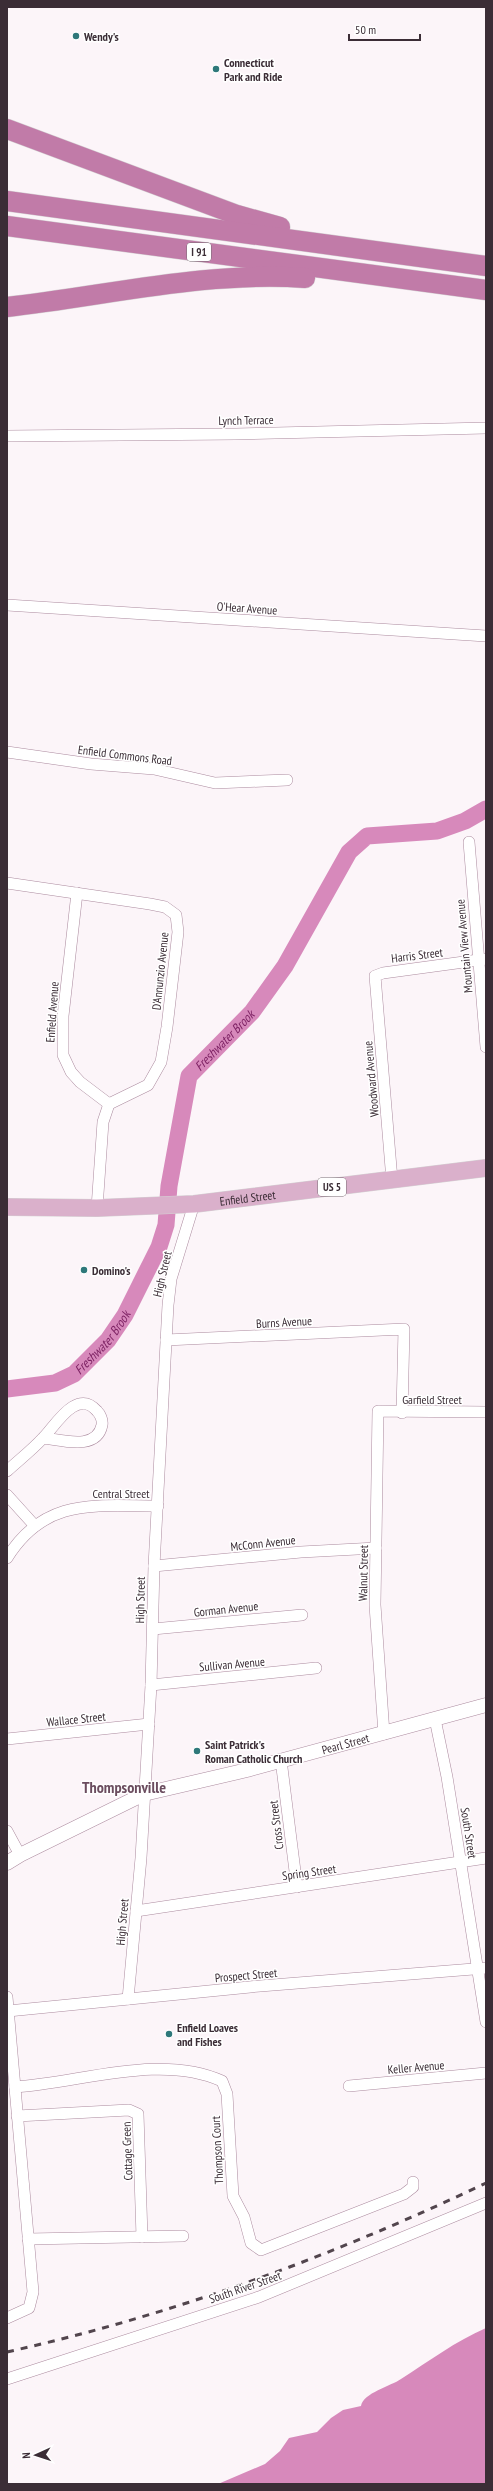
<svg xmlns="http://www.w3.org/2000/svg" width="493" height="2491" font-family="'PT Sans Narrow',sans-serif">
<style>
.water{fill:#d789bb}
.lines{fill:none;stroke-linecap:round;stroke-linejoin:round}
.river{stroke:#d789bb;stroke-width:17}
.minor-casing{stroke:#ac8b9f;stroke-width:12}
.tertiary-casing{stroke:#ac8b9f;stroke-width:15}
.primary-casing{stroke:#d4d1d3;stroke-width:18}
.motorway-casing{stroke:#d4d1d3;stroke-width:21}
.minor{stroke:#fff;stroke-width:11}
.tertiary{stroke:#fff;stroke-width:14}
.primary{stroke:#dab0cb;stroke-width:17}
.motorway{stroke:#c17ba8;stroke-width:20}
.rail{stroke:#52454d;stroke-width:3;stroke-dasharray:7 7;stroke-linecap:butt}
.poi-dot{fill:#2e787a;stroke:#fff;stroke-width:1.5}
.labels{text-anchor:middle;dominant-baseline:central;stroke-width:3;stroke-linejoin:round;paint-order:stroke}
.shield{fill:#fff;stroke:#766c72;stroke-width:1}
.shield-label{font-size:11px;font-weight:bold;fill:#3b2d36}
.poi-label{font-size:12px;font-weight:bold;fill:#3b2d36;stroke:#fff;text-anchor:start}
.street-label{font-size:12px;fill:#3b2d36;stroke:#fff}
.water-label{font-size:13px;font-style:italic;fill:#7e2364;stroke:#fff}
.district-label{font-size:16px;font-weight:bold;fill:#6b4d5f;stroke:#fff}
</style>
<rect width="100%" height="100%" fill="#fcf5f9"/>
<path class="water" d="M486,2328V2484H218L265,2464L280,2451L289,2438L317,2432L331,2418L343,2410L361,2406C363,2393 391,2386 401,2379C429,2361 456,2341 486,2328Z"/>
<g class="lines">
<path class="river" id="s1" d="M7,1389L55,1383L74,1374L108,1340L125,1315L159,1247L166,1225L169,1186L189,1076L252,1012L285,966L349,852L367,836L437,831L465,821L486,809"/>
<g class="minor-casing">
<g id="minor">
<path d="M7,436L236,434L486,428"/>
<path d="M7,605L486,636"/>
<path d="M7,752L91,764L154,769L215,783L287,780"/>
<path d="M469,842L486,1047"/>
<path d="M7,883L150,904L165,907L176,915L178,932L167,1027L161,1062L148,1085L109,1104"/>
<path d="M77,893L63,1016V1055L71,1072L80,1082L109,1104"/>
<path d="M392,1180L375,976L383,973L486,959"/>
<path d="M97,1208L103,1122L109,1104"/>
<path d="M166,1340L404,1329L402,1413"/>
<path d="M7,1471C19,1460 32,1450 43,1438C54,1428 76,1387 97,1411C100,1414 103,1420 102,1425C97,1451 62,1440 44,1438"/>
<path d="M7,1495L35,1526"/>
<path d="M7,1558C45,1497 95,1506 158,1506"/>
<path d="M154,1566L301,1552L376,1548"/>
<path d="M153,1629L302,1615"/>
<path d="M151,1685L316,1668"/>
<path d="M435,1719L447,1777L486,2022"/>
<path d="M384,1734L375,1605L378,1411L486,1412"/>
<path d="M7,1739L149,1724"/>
<path d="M281,1760L297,1887"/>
<path d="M7,1831L20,1855"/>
<path d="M136,1911L486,1858"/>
<path d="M7,1997L33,2292L29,2308L7,2318"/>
<path d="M128,1999L141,1858L151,1685L154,1566L168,1305L171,1279L194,1204"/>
<path d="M8,2011L260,1986L486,1968"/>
<path d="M349,2086L486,2073"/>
<path d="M15,2087C80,2083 160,2053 222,2081L227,2094L233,2196L244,2217L251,2243L261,2250L404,2194L413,2187V2182"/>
<path d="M17,2116L129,2110L138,2114L142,2237"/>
<path d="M28,2239L183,2236"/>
<path d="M7,2379L259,2297L486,2203"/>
</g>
</g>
<g class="tertiary-casing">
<g id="tertiary">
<path id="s2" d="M7,1863L20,1855L144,1794L247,1770L486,1705"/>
</g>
</g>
<g class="primary-casing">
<g id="primary">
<path id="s3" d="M7,1207L97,1208L194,1204L486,1168"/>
</g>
</g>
<g class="motorway-casing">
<g id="motorway">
<path d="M7,129L237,215L280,227"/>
<path d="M7,201L486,266"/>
<path d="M7,226L486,290"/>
<path d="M7,307C106,296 205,271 305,278"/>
</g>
</g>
<use href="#minor" class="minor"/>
<use href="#tertiary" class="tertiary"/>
<use href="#primary" class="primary"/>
<use href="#motorway" class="motorway"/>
<path class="rail" d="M7,2352C173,2315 333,2256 486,2183"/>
</g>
<g class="poi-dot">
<circle cx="76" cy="36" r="4"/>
<circle cx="216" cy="69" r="4"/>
<circle cx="84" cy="1270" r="4"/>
<circle cx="197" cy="1751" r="4"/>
<circle cx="169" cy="2034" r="4"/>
</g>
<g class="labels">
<g class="shield">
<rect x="187" y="243" width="24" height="18" rx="3"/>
<rect x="318" y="1178" width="28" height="18" rx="3"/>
</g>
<g class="shield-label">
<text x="199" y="252">I 91</text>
<text x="332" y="1187">US 5</text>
</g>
<g class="poi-label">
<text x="84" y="36">Wendy's</text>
<text x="224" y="62">Connecticut<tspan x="224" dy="14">Park and Ride</tspan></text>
<text x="92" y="1270">Domino's</text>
<text x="205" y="1744">Saint Patrick's<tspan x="205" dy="14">Roman Catholic Church</tspan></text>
<text x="177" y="2027">Enfield Loaves<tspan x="177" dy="14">and Fishes</tspan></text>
</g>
<g class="street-label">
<text transform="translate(246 420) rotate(-1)">Lynch Terrace</text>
<text transform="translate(247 608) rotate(4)">O'Hear Avenue</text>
<text transform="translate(125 755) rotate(7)">Enfield Commons Road</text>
<text transform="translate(464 946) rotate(-95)">Mountain View Avenue</text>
<text transform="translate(417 955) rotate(-7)">Harris Street</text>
<text transform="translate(160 971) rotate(-84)">D'Annunzio Avenue</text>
<text transform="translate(52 1012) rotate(-86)">Enfield Avenue</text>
<text transform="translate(371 1079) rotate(-95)">Woodward Avenue</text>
<text stroke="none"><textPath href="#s3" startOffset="241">Enfield Street</textPath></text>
<text transform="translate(162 1274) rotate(-77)">High Street</text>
<text transform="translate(284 1322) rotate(-3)">Burns Avenue</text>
<text x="432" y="1399">Garfield Street</text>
<text x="121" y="1493">Central Street</text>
<text transform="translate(263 1543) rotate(-6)">McConn Avenue</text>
<text transform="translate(363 1573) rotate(-89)">Walnut Street</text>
<text transform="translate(140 1600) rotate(-89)">High Street</text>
<text transform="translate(226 1609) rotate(-6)">Gorman Avenue</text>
<text transform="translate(232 1664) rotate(-5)">Sullivan Avenue</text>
<text transform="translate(76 1719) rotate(-6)">Wallace Street</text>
<text stroke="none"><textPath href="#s2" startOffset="361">Pearl Street</textPath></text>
<text transform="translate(276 1825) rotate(-97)">Cross Street</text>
<text transform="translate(469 1833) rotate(81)">South Street</text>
<text transform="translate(309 1872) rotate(-8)">Spring Street</text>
<text transform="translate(122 1922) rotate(-85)">High Street</text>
<text transform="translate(246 1975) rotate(-5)">Prospect Street</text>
<text transform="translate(416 2067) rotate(-5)">Keller Avenue</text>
<text transform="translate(217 2150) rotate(-93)">Thompson Court</text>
<text transform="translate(127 2151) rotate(-92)">Cottage Green</text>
<text transform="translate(245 2287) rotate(-19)">South River Street</text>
</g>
<g class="water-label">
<text stroke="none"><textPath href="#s1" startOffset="448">Freshwater Brook</textPath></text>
<text stroke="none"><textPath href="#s1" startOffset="112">Freshwater Brook</textPath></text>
</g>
<g class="district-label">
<text x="124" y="1787">Thompsonville</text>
</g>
</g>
<rect width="493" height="2491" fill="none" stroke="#3b2d36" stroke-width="16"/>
<g transform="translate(36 2455) rotate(267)" stroke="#ffffff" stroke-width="3" paint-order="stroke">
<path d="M0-3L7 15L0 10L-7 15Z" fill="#3b2d36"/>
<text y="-6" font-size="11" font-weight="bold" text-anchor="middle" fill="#3b2d36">N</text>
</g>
<path d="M349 34v6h71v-6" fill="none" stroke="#3b2d36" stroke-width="2"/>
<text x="355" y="34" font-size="12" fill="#3b2d36" stroke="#ffffff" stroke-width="3" paint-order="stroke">50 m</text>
</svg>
